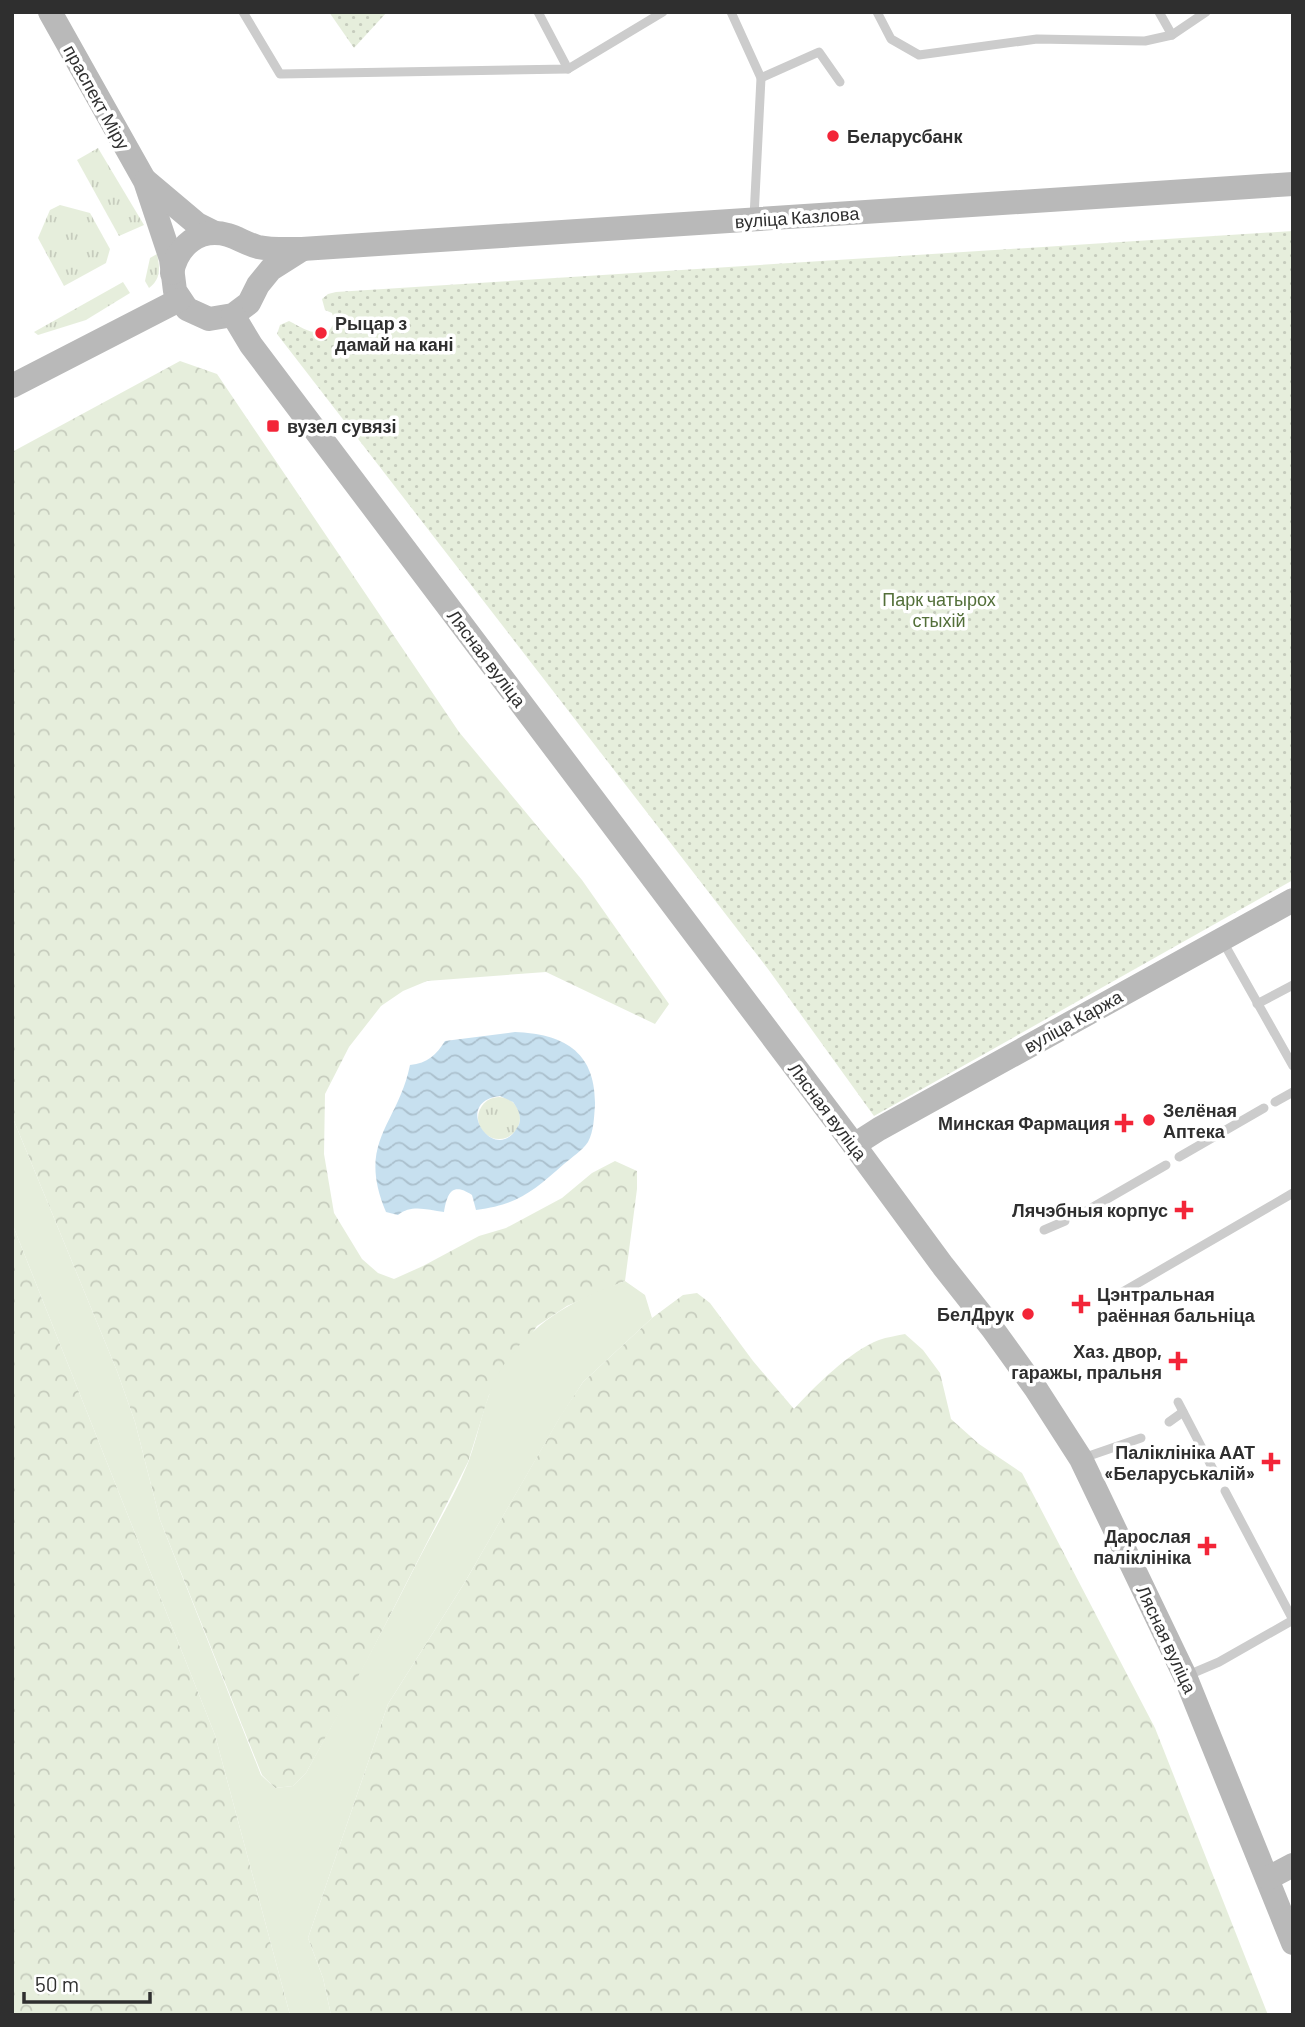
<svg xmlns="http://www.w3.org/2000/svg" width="1305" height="2027" font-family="Barlow,sans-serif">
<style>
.grass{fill:url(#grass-tufts)}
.forest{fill:url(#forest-crowns)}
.park{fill:url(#park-dots)}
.pitch{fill:#e6eedc}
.water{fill:url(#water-waves);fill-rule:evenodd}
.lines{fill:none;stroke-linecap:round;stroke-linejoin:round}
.lane{stroke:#ccc;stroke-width:9}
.secondary{stroke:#b9b9b9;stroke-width:24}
.poi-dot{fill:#f32538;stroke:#fff;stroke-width:2.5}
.labels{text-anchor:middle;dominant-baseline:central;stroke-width:7;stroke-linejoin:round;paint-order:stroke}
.street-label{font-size:18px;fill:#2f2f2f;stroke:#fff}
.poi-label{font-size:18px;font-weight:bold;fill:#2f2f2f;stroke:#fff;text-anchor:end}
.park-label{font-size:18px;fill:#536f39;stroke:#fff}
</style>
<defs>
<pattern id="grass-tufts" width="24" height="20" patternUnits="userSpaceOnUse" patternTransform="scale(1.75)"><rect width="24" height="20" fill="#e6eedc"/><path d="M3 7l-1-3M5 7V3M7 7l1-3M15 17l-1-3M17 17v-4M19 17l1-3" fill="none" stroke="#c6ccbd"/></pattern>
<pattern id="forest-crowns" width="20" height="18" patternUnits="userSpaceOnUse" patternTransform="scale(1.75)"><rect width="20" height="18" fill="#e6eedc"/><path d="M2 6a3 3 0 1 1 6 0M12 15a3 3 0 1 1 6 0" fill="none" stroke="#c6ccbd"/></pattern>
<pattern id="park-dots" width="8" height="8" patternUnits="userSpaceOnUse" patternTransform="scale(1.75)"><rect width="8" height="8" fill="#e6eedc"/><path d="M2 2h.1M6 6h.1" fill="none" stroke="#c6ccbd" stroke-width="1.8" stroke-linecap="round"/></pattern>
<pattern id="water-waves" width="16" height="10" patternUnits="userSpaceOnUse" patternTransform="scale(1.75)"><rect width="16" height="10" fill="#c7e0ef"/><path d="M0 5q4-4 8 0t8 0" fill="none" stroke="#abc0cd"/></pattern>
</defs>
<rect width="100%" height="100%" fill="#fff"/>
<g class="grass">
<path d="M98,148L144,225L119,236L77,160Z"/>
<path d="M60,205L90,213L110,249L106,263L64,286L38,238L50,210Z"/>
<path d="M157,254C160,268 161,279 149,288L145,281L150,258Z"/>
<path d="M123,282L130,293L86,320L38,335L34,332Z"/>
<circle cx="499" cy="1118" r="21"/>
</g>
<g class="forest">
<path d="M180,361L217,374L459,732L582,880L669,1004L655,1024L546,972L427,981L403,991L381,1006L349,1047L325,1094L324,1154L334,1213L362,1259L378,1273L394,1279L423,1266L479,1236L506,1228L562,1198L592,1173L615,1161L637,1171V1189L625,1281L567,1306L537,1326L489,1395L468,1462L353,1688L306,1773L293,1786L275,1788L262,1775L160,1520L135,1422L117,1371L12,1116V452Z"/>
<path d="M12,1223L215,1735L290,2015H12Z"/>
<path d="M697,1293L710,1303L753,1361L794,1409C814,1387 850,1351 879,1340C887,1337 896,1336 905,1334L923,1350L940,1373L951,1419L979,1444L1022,1473L1155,1728L1268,2015H331L323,1978L308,1938L388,1704L465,1582L561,1415L583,1382L652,1318L683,1295Z"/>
</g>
<g class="park">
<path d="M329,12H387L354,48Z"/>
<path d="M1293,231V880L874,1116L768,969L277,334L280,325L289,321C305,329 310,335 329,331L335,322L332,313L325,310L322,299L328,294L336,292Z"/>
</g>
<path class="pitch" d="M12,1116L117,1371L135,1422L160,1520L261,1775L275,1788L293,1786L306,1773C345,1702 383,1630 420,1557C436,1526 455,1495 468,1463C481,1429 485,1389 508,1359C540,1317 576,1299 625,1281L645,1295L652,1318L583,1382L559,1419L465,1582L388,1704L308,1938L323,1978L331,2015H290L215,1735L12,1223Z"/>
<path class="water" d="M515,1032C563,1034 596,1051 595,1105C594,1117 594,1131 588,1142C582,1151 572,1157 564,1164C532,1192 519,1204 476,1210L472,1195C451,1181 447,1195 444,1212C427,1210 412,1204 398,1215L386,1212C356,1141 398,1125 410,1065C428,1063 436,1055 445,1041ZM500,1096L513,1102C519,1110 523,1119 517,1128C495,1166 450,1102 500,1096Z"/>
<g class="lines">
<g class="lane">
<path d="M243,12L280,74L568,69L663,12"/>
<path d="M538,12L568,69"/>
<path d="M731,12L761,78L754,217"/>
<path d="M877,12L891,39L919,55L1037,39L1145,41L1172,35L1206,12"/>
<path d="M1159,12L1172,35"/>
<path d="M761,78L819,52L840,82"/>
<path d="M1222,940L1293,1066"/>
<path d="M1257,1004L1293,985"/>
<path d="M1275,1102L1293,1092"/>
<path d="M1179,1157L1264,1108"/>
<path d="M1081,1214L1166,1165"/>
<path d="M1044,1230L1065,1221"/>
<path d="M1114,1297L1293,1193"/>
<path d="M1178,1402L1216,1475"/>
<path d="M1169,1422L1183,1412"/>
<path d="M1083,1458L1141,1438"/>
<path d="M1225,1491L1293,1620"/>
<path d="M1186,1676L1219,1662L1293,1620"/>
</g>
<g class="secondary">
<path d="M50,12L145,181L171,259L175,291L187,309L209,319L233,315L249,303L258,285L271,269L301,250"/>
<path d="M146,181L197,224L215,233"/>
<path d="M172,273C177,246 199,227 228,235C238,238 247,244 258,247C272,250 288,249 302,249L1293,184"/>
<path d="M233,315L251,345L854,1145L943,1266L992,1328L1036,1389L1081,1459L1185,1676L1293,1943"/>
<path d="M12,386L179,300"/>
<path d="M854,1145L879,1129L1293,900"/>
<path d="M1268,1878L1293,1865"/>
</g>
</g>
<g class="poi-dot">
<circle cx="833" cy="136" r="7"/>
<circle cx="321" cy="333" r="7"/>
<rect x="266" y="419" width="14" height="14" rx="3.5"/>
<circle cx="1149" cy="1120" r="7"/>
<path d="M1120.5 1112.5h7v7h7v7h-7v7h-7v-7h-7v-7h7z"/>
<path d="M1180.5 1199.5h7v7h7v7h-7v7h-7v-7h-7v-7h7z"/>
<path d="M1077.5 1293.5h7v7h7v7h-7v7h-7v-7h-7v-7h7z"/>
<circle cx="1028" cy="1314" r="7"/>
<path d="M1174.5 1350.5h7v7h7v7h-7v7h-7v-7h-7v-7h7z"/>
<path d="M1267.5 1451.5h7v7h7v7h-7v7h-7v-7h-7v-7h7z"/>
<path d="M1203.5 1535.5h7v7h7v7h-7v7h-7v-7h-7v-7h7z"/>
</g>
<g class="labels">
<g class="street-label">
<text transform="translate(97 97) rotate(61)">праспект Міру</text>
<text transform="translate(797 217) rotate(-4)">вуліца Казлова</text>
<text transform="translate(487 658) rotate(53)">Лясная вуліца</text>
<text transform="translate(1073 1021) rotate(-29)">вуліца Каржа</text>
<text transform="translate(828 1111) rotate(53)">Лясная вуліца</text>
<text transform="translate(1167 1639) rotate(65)">Лясная вуліца</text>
</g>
<g class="poi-label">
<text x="847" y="136" text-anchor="start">Беларусбанк</text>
<text x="335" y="323" text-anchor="start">Рыцар з<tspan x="335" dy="21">дамай на кані</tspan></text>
<text x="287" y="426" text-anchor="start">вузел сувязі</text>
<text x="1163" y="1110" text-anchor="start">Зелёная<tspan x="1163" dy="21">Аптека</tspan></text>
<text x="1110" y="1123">Минская Фармация</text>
<text x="1168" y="1210">Лячэбныя корпус</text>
<text x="1097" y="1294" text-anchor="start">Цэнтральная<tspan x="1097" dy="21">раённая бальніца</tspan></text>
<text x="1014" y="1314">БелДрук</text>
<text x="1162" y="1351">Хаз. двор,<tspan x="1162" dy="21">гаражы, пральня</tspan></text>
<text x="1255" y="1452">Паліклініка ААТ<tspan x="1255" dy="21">«Беларуськалій»</tspan></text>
<text x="1191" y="1536">Дарослая<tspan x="1191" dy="21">паліклініка</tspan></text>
</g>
<g class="park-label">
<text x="939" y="599">Парк чатырох<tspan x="939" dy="21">стыхій</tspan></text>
</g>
</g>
<rect width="1305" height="2027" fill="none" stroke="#2f2f2f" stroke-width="28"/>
<path d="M24 1992v10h126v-10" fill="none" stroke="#2f2f2f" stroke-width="3.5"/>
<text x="35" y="1992" font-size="21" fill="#2f2f2f" stroke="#ffffff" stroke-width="5" paint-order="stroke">50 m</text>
</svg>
